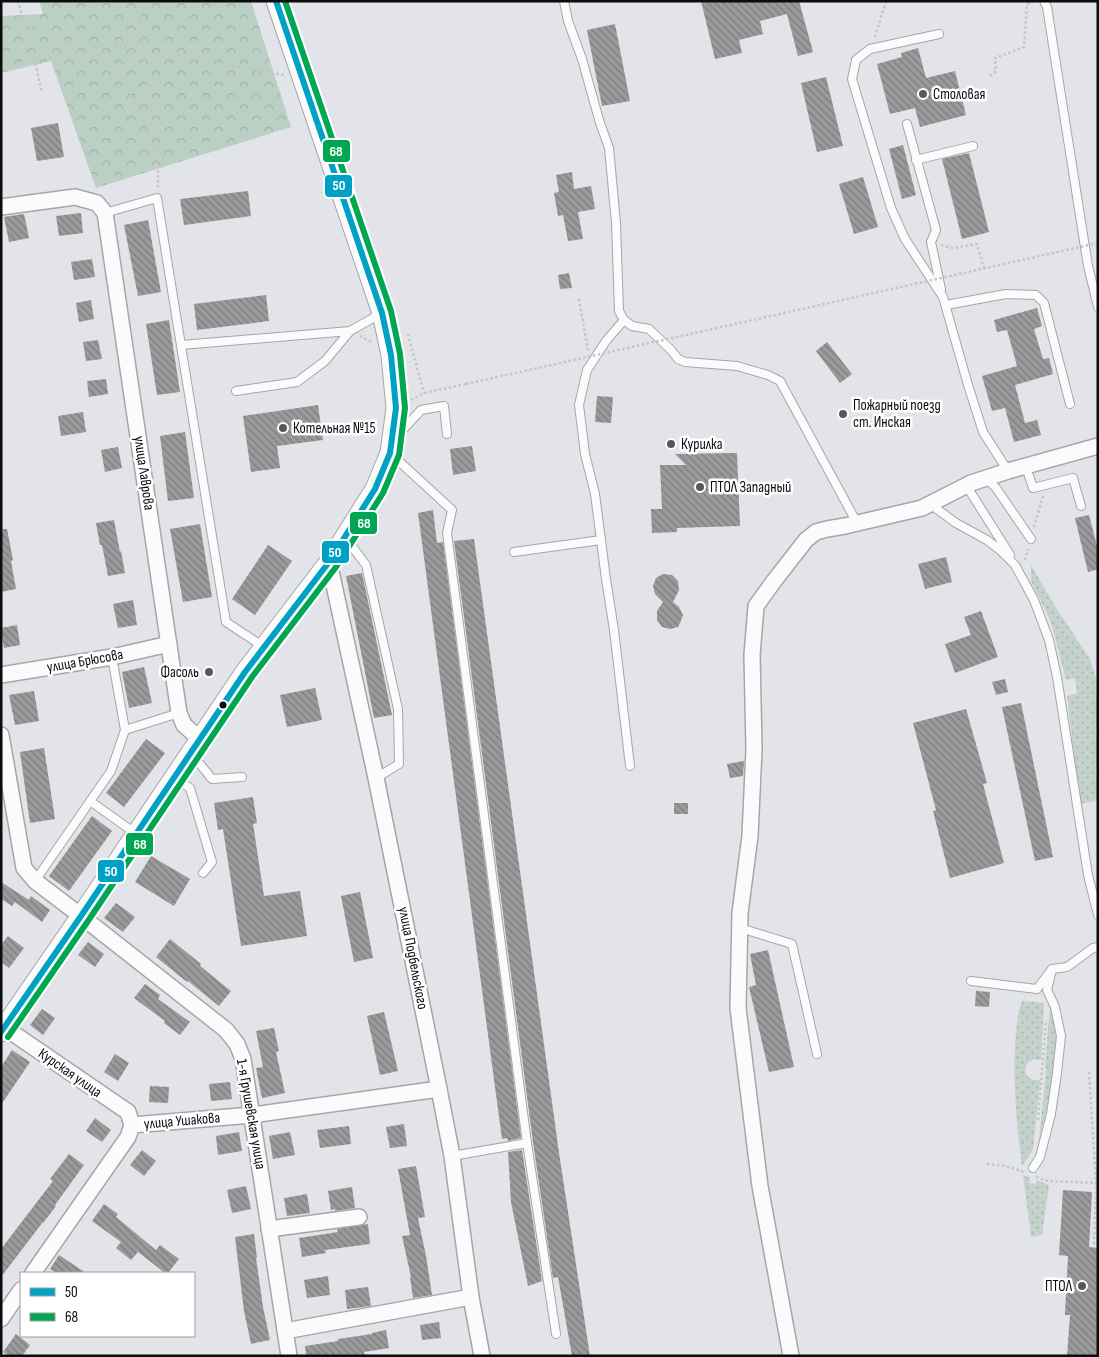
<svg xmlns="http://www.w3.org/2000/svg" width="1099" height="1357" font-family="'Sofia Sans Condensed',sans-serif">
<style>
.grass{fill:url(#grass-dots)}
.forest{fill:url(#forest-crowns)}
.building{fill:url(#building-back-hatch)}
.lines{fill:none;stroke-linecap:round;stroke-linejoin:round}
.service-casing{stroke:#a5a6a9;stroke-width:10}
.minor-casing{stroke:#a5a6a9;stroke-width:18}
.tertiary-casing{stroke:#a5a6a9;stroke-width:21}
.path{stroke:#c5c5c6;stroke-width:2.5;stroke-dasharray:2.5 2.5;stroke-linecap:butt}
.service{stroke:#fbfbfc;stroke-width:8}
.minor{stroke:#fbfbfc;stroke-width:15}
.tertiary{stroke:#fbfbfc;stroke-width:19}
.path-bridge{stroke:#c5c5c6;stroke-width:2.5;stroke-dasharray:2.5 2.5;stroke-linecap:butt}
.bus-1-casing{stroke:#fff;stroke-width:10}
.bus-2-casing{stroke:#fff;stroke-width:10}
.bus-1{stroke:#01a1c4;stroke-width:6}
.bus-2{stroke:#00a651;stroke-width:6}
.poi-dot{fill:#57585b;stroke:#fff;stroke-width:2}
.bus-dot{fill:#0b0c0e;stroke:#fff;stroke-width:2}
.labels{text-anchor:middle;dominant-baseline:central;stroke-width:5;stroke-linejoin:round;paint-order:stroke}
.poi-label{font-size:15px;fill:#0b0c0e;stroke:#fff;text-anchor:start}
.street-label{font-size:15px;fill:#0b0c0e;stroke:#fff}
.line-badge{stroke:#fff;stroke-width:2}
.badge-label{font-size:14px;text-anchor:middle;font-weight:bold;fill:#fff}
</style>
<defs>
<pattern id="grass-dots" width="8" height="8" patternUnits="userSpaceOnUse" patternTransform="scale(1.25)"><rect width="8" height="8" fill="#c4d2cb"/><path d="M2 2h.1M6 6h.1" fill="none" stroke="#a7b3ad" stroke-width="1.8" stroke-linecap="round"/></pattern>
<pattern id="forest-crowns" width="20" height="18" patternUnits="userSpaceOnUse" patternTransform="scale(1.25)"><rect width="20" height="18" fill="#bbd0c4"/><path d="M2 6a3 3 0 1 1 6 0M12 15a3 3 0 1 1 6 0" fill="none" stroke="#9fb1a7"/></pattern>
<pattern id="building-back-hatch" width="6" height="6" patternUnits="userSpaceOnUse" patternTransform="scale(1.25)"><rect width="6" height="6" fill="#9a9a9b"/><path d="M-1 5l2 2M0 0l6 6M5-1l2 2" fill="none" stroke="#7c7c7d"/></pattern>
</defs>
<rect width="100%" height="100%" fill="#e3e4e9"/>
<g class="grass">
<path d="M1031,565L1055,606L1090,659L1098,686V800L1080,804L1067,696L1077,693L1075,678L1066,680L1051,622L1031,581Z"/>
<path d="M1022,1001L1044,1003L1041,1060C1021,1055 1020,1083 1040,1080L1033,1150L1022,1166C1017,1126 1013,1087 1015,1047C1016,1032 1017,1015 1022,1001Z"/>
<path d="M1050,1004L1053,1005L1058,1034L1050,1096L1039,1140L1046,1070L1045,1066Z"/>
<path d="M1023,1175L1030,1178L1029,1183L1036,1184V1180L1049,1185L1042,1235L1031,1237Z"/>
</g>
<path class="forest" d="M39,1H251L291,127L96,188L51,61L1,73V16L43,14Z"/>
<g class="building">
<path d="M701,1H799L813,52L798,56L787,14L760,21L763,34L739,40L742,53L715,59Z"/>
<path d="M615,24L630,101L602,106L587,30Z"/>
<path d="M918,48L926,78L955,71L966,115L920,127L915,108L890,114L877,64L902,57L901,53Z"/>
<path d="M826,77L843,146L817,152L801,83Z"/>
<path d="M58,123L64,157L37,161L31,128Z"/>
<path d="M903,145L916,195L902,199L889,149Z"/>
<path d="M969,153L989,232L962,239L942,159Z"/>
<path d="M572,172L574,189L591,186L595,209L578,212L583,239L568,241L563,215L558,216L554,193L559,192L556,175Z"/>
<path d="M863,177L878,227L854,234L839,184Z"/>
<path d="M248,191L251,216L184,225L180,199Z"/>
<path d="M81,213L83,233L59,236L56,216Z"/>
<path d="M24,214L29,238L9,242L4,217Z"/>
<path d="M148,220L161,292L138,296L124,225Z"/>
<path d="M92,259L95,277L74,280L71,262Z"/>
<path d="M569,273L572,288L560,289L558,275Z"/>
<path d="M266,295L269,321L197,330L194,304Z"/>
<path d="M91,300L94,319L79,322L76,303Z"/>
<path d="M1037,308L1042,326L1034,329L1043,359L1049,358L1053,374L1015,385L1025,423L1037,420L1041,435L1014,442L1005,408L992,411L982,376L1017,366L1007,330L997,332L994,320Z"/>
<path d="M169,320L180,392L157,395L146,324Z"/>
<path d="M98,340L102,359L86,361L83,342Z"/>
<path d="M827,342L852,374L840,383L816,351Z"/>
<path d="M106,379L108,394L89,397L87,381Z"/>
<path d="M597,396L613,397L611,423L595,422Z"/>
<path d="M318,405L323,440L277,446L280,468L251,472L243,416Z"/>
<path d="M83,412L86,432L61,436L58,416Z"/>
<path d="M185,432L194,498L168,501L160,436Z"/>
<path d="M472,446L476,471L453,475L450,449Z"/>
<path d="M118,447L122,468L105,472L101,450Z"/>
<path d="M737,453L740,526L677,528V532L652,533L651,509H662L660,465H686L675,454Z"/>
<path d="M433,510L437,543L443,542L521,1138L508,1141L507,1138L502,1139L418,513Z"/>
<path d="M1089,515L1098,550V569L1088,572L1075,518Z"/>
<path d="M114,520L120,552L121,551L125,573L108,576L102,545H100L96,523Z"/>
<path d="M200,524L212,597L183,602L170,529Z"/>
<path d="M1,529H7L13,560L11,561L16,589L1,592Z"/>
<path d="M474,539L559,1153L590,1356H572L558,1277L553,1278L533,1142L454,541Z"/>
<path d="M268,545L292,561L255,615L232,599Z"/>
<path d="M946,557L952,582L925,589L918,564Z"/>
<path d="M362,573L392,715L374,718L346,576Z"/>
<path d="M663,574L672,575L678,581L679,590L673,602L679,607L683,615L680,623L678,627L670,629L662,627L657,620V611L663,602L655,594L653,586L656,578Z"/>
<path d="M133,600L137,625L118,628L113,604Z"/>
<path d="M981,611L998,657L955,673L945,644L971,635L964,617Z"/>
<path d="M17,625L20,645L4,648L1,628Z"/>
<path d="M144,667L152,703L129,708L122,672Z"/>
<path d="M1005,679L1008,692L996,695L992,682Z"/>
<path d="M315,688L322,720L287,727L280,695Z"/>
<path d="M34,691L39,721L15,725L9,695Z"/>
<path d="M1021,703L1053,857L1035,861L1002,707Z"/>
<path d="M966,709L987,783L983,784L1004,863L950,878L933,811L936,810L913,723Z"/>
<path d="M146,739L165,753L124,807L106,793Z"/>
<path d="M44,748L55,819L30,823L20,752Z"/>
<path d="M744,761L743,776L730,778L727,764Z"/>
<path d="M253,797L257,823L253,824L264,896L300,891L307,936L241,946L223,829L218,830L214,803Z"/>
<rect x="674" y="803" width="14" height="11"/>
<path d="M92,816L112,831L69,891L49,876Z"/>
<path d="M151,856L190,879L174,906L135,882Z"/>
<path d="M1,882L29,900L31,896L50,910L42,922L15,902L12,906L1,899Z"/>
<path d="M360,892L373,958L354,962L341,896Z"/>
<path d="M116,903L135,917L123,932L104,918Z"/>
<path d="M8,936L24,948L9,968L1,962V945Z"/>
<path d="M170,939L201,964L200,966L231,991L219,1006L188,981L187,982L156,957Z"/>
<path d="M88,942L104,954L95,967L78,955Z"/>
<path d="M768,950L794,1067L769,1072L749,987L756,985L750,954Z"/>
<path d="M145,984L160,995L158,999L190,1022L180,1035L164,1023L165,1021L134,998Z"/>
<path d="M976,991L990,992L989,1007L975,1006Z"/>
<path d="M42,1009L55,1018L43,1035L30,1025Z"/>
<path d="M384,1012L398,1071L380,1075L367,1016Z"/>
<path d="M274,1028L279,1051L276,1052L285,1093L262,1098L256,1068L263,1067L256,1031Z"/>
<path d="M12,1050L30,1062L1,1105V1067Z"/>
<path d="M115,1054L129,1063L118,1081L104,1072Z"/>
<path d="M230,1082L232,1099L211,1101L209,1084Z"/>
<path d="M150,1086L169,1087L168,1103L149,1102Z"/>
<path d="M95,1118L111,1130L102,1142L86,1131Z"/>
<path d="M404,1124L407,1146L390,1148L386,1127Z"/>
<path d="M349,1126L351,1144L320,1148L317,1130Z"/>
<path d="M239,1132L242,1151L218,1155L216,1136Z"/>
<path d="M290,1132L295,1155L273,1159L269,1136Z"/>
<path d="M142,1150L156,1161L144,1176L130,1165Z"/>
<path d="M522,1150L542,1281L528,1286L511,1202L508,1152Z"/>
<path d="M69,1154L84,1165L55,1205L56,1206L43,1223V1222L1,1277V1249L53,1181L50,1179Z"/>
<path d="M416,1166L425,1217L418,1218L426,1256L432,1295L413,1298L410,1277H411L402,1236L410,1235L398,1169Z"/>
<path d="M246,1186L251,1209L232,1213L227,1190Z"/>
<path d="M352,1187L355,1208L335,1211V1209L331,1210L328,1191Z"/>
<path d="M1063,1190L1092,1192L1089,1247L1098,1248V1356H1067L1070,1315H1065L1068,1256L1059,1255Z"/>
<path d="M307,1194L310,1213L287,1216L284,1198Z"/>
<path d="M104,1204L118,1214L116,1217L156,1250L160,1245L179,1259L168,1273H165L138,1252L131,1260L116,1248L121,1242L92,1221Z"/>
<path d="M368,1224L370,1244L325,1250L326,1253L302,1257L299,1238L338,1232L337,1229Z"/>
<path d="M254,1234L257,1258H256L263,1307L270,1340L251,1344L244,1311L235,1237Z"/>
<path d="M59,1255L86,1273H57L50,1269Z"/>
<path d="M328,1276L330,1295L307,1298L304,1280Z"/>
<path d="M368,1287L371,1306L347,1309L345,1290Z"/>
<path d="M439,1322L441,1338L422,1340L420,1325Z"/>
<path d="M386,1330L389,1348L364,1352L365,1355L358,1356H306L305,1346L338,1341V1339L372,1334V1333Z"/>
<path d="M16,1334L30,1345L22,1356H9L3,1352Z"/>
</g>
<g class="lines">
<g class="service-casing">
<g id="service">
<path d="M564,1L568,21L582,59L600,123L609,148L616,223L619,311L624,320L632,326L649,329L671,350L678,359L685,362L737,366L768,375L780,381L857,523"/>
<path d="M1044,1L1047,7L1088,266L1098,307"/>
<path d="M939,34L870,49L856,60L852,79L891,208L905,239L943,297L968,385L983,432L1008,471"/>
<path d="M907,124L936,230L931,242L941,289"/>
<path d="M916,160L973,146"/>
<path d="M105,213L157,198L226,622L264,647"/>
<path d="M946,305L1006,294L1036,295L1044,303L1070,404"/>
<path d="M624,320L606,341L587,370L579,405L585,454L595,494L606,579L614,630L630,766"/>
<path d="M181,345L350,331L382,313"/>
<path d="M236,391L297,382L325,361L350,331"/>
<path d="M397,436L421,410L444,406L447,434"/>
<path d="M390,453L452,510L447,533L527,1143L556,1334"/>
<path d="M1026,467L1033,488L1073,478L1081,506"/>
<path d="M986,478L996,488L1031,539"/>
<path d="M966,485L1010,555"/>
<path d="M930,504L956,523L987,540L1000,550L1015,565L1034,600L1049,640L1057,677L1088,875L1098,915"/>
<path d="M345,537L366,565L398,709L399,764L376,778"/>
<path d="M514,552L601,540"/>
<path d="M125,730L179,713"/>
<path d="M191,753L212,779L242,777"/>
<path d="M174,778L190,788L212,862L203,873"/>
<path d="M90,801L135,833"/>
<path d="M35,881L111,771L125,730L112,657"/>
<path d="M740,928L792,944L817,1054"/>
<path d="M971,981L1037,989L1052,969L1067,967L1093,948L1098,947"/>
<path d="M452,1156L527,1143"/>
<path d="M1033,1168L1040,1157L1051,1114L1057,1073L1061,1036L1055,1007L1047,990L1052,969"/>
</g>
</g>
<g class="minor-casing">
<g id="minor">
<path d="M1,207L75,197L97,203L105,213L179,713L184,725L200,739"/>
<path d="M329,562L376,778L439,1089L452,1156L471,1297L482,1356"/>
<path d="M1,675L112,657L169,644"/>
<path d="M1,735L24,868L35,881L81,916L226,1030L237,1044L243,1059L289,1356"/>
<path d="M1,1025L128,1112L132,1125"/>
<path d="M269,1229L359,1217"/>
<path d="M33,1273L128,1137L132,1125L252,1115L439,1089"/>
<path d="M1,1319L21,1290"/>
<path d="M285,1331L471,1297"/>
<path d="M791,1356L760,1186L738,1008L740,913L750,836L754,749L752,655L756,606L774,581L806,540L816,532L827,529L845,526L922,508L971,483L1008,471L1098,446"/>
</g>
</g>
<g class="tertiary-casing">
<path id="tertiary" d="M1,1032L81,916L245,672L329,562L375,489L390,453L396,408L391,355L382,313L276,1"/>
</g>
<g class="path">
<path d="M18,1L35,61L42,93"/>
<path d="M145,1L141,18L143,51L157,155"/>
<path d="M25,24L94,49L126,81L158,160"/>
<path d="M875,37L886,1"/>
<path d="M1,67L114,45L284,75"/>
<path d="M990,76L996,71L995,58L1024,47L1027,4L1034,1"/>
<path d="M158,160V190"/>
<path d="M941,245L953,248L977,244L984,269"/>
<path d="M579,299L588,350"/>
<path d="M408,334L424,393"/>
<path d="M360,336L373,343"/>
<path d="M411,400L424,393L466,384"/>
<path d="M1034,527L1043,496"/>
<path d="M1025,560L1028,549"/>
<path d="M1089,1072L1096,1183L1094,1247"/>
<path d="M1038,1120L1046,1020"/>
<path d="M987,1164L1006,1166L1024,1172"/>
<path d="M1036,1177L1048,1181L1096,1183"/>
</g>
<use href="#service" class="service"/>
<use href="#minor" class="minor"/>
<use href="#tertiary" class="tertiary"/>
<path class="path-bridge" d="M466,384L1098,243"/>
<g class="bus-1-casing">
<path id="bus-1" d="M1,1032L81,916L245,672L329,562L375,489L390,453L396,408L391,355L382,313L276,1"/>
</g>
<g class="bus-2-casing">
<path id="bus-2" d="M8,1037L88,921L252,677L336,567L383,493L399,455L405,408L400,354L391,311L285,1"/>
</g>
<use href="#bus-1" class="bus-1"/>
<use href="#bus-2" class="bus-2"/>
</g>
<g class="poi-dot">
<circle cx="923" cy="94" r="5"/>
<circle cx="843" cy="414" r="5"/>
<circle cx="283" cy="428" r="5"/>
<circle cx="671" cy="444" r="5"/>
<circle cx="700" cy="487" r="5"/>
<circle cx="209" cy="672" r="5"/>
<circle cx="1082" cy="1286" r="5"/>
</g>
<circle class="bus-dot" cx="223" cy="705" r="4.5"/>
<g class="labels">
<g class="poi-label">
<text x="933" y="94">Столовая</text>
<text x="853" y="405">Пожарный поезд<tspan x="853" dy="17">ст. Инская</tspan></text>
<text x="293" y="428">Котельная №15</text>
<text x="681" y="444">Курилка</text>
<text x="710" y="487">ПТОЛ Западный</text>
<text x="199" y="672" text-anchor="end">Фасоль</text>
<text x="1072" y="1286" text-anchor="end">ПТОЛ</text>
</g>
<g class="street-label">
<text transform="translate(144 473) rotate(82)">улица Лаврова</text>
<text transform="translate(85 661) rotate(-10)">улица Брюсова</text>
<text transform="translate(413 958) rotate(79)">улица Подбельского</text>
<text transform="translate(70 1073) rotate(35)">Курская улица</text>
<text transform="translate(251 1114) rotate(80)">1-я Грушевская улица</text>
<text transform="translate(182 1121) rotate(-5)">улица Ушакова</text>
</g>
</g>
<g class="line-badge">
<rect x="322" y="139" width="29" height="24" rx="5" fill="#00a651"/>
<rect x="324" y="174" width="29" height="24" rx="5" fill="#01a1c4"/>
<rect x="349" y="511" width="29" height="24" rx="5" fill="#00a651"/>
<rect x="321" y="540" width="29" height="24" rx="5" fill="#01a1c4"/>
<rect x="125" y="832" width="29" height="24" rx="5" fill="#00a651"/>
<rect x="97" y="859" width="28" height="24" rx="5" fill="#01a1c4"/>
</g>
<g class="badge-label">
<text x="336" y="156">68</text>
<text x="339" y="190">50</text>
<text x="364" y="528">68</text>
<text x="335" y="557">50</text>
<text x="140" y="849">68</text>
<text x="111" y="876">50</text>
</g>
<rect width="1099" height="1357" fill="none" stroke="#0b0c0e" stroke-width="5"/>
<rect x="20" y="1272" width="175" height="65" fill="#ffffff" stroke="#9d9e9f"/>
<rect x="30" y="1288" width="25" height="8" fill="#01a1c4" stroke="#9d9e9f"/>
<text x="65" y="1297" font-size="15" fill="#0b0c0e">50</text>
<rect x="30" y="1313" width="25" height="8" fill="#00a651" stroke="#9d9e9f"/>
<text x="65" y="1322" font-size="15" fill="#0b0c0e">68</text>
</svg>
